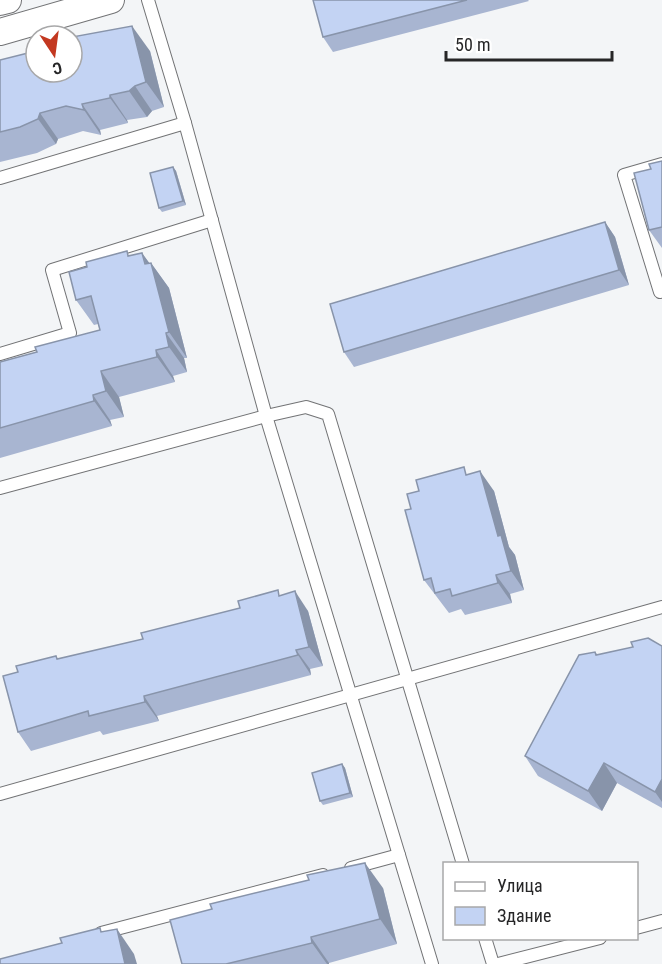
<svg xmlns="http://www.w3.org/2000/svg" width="662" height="964" font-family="'Roboto Condensed',sans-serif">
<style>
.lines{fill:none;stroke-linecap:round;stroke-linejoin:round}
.lane-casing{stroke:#727375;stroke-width:14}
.street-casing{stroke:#727375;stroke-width:28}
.lane{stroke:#fff;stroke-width:12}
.street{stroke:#fff;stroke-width:26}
.wall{fill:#a8b5d1}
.shaded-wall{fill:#8894aa}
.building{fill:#c3d3f3;stroke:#8894aa;stroke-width:1.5}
</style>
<rect width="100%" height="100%" fill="#f3f5f7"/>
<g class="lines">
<g class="lane-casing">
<g id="lane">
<path d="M185,123L266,416L432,964"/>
<path d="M662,164L624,175L660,292L662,291"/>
<path d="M0,178L185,123L148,0"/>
<path d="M0,354L70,333L52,270L212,220"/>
<path d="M0,488L266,416L306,407L328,414L463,864"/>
<path d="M0,794L662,607"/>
<path d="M351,868L399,855"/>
<path d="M636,928L662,921"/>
<path d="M101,933L323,875"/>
<path d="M485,938L493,964"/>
<path d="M498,964L600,938"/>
</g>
</g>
<g class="street-casing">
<g id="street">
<path d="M0,2L8,0"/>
<path d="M0,32L111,0"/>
</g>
</g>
<use href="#lane" class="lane"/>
<use href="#street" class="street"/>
</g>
<g class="wall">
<path d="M313,0H528L529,1L333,52L323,37Z"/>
<path d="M150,51L164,107L152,111L147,117L127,120L128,123L100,130L101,135L83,131L58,139L56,144L37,153L0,162V60Z"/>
<path d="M662,161V248L649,230L651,169Z"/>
<path d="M173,167L176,171L186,205L162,212L159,208Z"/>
<path d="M605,222L615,237L629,285L354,367L344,352Z"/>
<path d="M142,253L149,263H151L169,288L187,358H184L187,372L173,376L175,382L119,397L124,417L110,420L112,426L0,458V362L37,352L100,330L98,324L94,325L76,300L130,256Z"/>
<path d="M469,474L494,491L509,547L515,555L524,590L510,594L512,603L465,615L461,609L449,613L424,580L419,491Z"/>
<path d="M281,595L308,611L323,666L310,669L311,675L157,716L159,721L103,735L100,731L31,751L18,732V672L56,656L58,659L143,639L240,608Z"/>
<path d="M662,646V808L617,783L602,811L538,776L525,756L595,652L598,655Z"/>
<path d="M342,764L345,768L353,797L323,805L320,801Z"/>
<path d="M383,888L397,944L329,963V964H182Z"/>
</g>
<g class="shaded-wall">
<path d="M132,26L150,51L164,107L146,82Z"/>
<path d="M135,86L152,111L147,117L129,91Z"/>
<path d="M110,95L127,120L128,123L110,98Z"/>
<path d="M82,104L100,130L101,135L84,110Z"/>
<path d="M40,113L58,139L56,144L38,119Z"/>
<path d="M173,167L176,171L186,205L183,201Z"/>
<path d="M605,222L615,237L629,285L619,270Z"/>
<path d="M142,253L153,268L151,263L169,288L187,358L169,332Z"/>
<path d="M166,333L184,358L187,372L169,347Z"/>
<path d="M156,350L173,376L175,382L157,357Z"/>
<path d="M101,371L119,397L124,417L106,391Z"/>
<path d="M93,395L110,420L112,426L94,401Z"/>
<path d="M480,471L494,491L509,547L515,555L524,590L511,571L498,536Z"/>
<path d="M496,575L510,594L512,603L498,583Z"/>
<path d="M295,591L308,611L323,666L309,647Z"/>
<path d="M296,650L310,669L311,675L298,655Z"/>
<path d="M144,696L157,716L159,721L145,702Z"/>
<path d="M604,763L617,783L602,811L588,791Z"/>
<path d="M342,764L345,768L353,797L350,793Z"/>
<path d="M662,779V802L655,792Z"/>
<path d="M365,863L383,888L397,944L380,919Z"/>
<path d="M117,929L134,954L137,964H125Z"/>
<path d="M311,937L329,963V964H327L312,943Z"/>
</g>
<g class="building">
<path d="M313,0H467L323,37Z"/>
<path d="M132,26L146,82L135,86L129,91L110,95V98L82,104L84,110L66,106L40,113L38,119L20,127L0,132V60L36,51V72H72V37Z"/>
<path d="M662,161V227L649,230L634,173L651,169L649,164Z"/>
<path d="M173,167L183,201L159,208L150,173Z"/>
<path d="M605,222L619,270L344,352L330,304Z"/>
<path d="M127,251L128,256L142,253L145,264L151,263L169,332L166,333L169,347L156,350L157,357L101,371L106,391L93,395L94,401L0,428V362L37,352L35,347L100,330L91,296L76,300L69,272L87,267L86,262Z"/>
<path d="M464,467L466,475L480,471L498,536L501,535L511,571L496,575L498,583L452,596L450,589L435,593L431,578L424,580L405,510L411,509L407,494L419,491L416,480Z"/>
<path d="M278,590L279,596L295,591L309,647L296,650L298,655L144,696L145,702L89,716L88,711L18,732L3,676L18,672L16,666L56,656L57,659L143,639L141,633L240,608L238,601Z"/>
<path d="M648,638L662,646V779L655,792L604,763L588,791L525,756L579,655L595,652L596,655L633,647L631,642Z"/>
<path d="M342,764L350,793L320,801L312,773Z"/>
<path d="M365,863L380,919L311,937L312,943L226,964H182L170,920L212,909L210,904L309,880L307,875Z"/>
<path d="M100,928L101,932L117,929L125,964H0V959L62,943L60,938Z"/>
</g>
<rect x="443" y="862" width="195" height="78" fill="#ffffff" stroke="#a8a8a9" stroke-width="1.5"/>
<rect x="455" y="882" width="30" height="9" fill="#ffffff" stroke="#a8a8a9" stroke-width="1.5"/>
<text x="497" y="892" font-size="18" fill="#262627">Улица</text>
<rect x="455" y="907" width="30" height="18" fill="#c3d3f3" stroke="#a8a8a9" stroke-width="1.5"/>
<text x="497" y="922" font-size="18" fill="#262627">Здание</text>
<g transform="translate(54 54) rotate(167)"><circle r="28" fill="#ffffff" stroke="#a8a8a9" stroke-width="1.5"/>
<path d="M0-4.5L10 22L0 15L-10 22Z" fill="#c33820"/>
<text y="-9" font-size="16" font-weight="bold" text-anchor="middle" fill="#262627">С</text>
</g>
<path d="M446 51v9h166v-9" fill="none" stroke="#262627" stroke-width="3"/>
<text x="455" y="51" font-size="18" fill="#262627" stroke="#ffffff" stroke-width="4.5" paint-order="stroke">50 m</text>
</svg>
